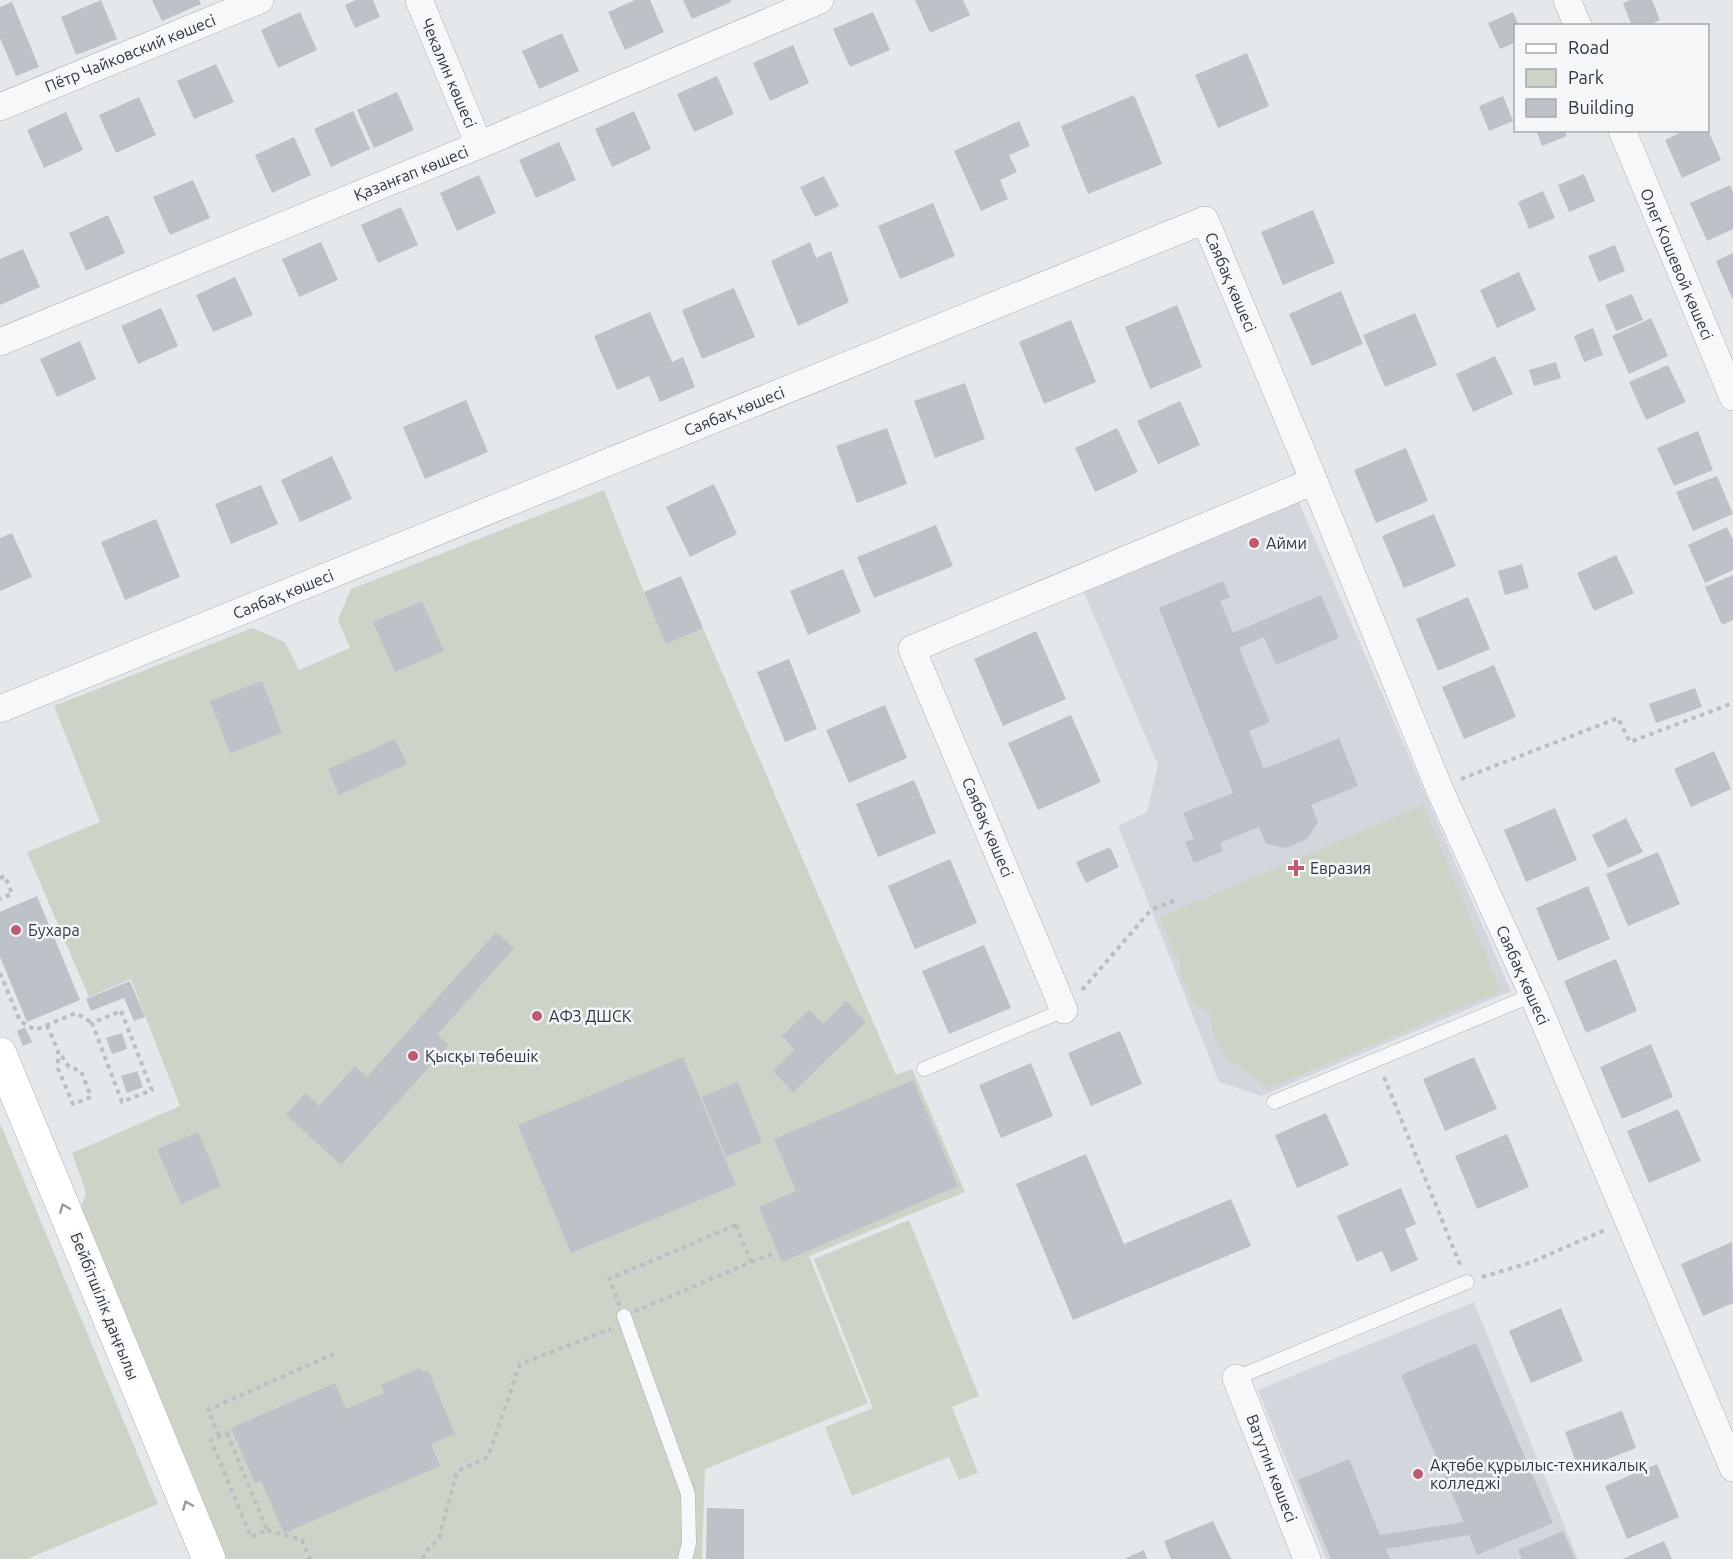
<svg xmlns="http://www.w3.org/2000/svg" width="1733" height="1559" font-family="Ubuntu,sans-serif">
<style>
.built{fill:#d3d7dd}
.green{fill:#cbd4c7}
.building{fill:#bcc2c7}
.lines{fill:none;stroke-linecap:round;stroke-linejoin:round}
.lane-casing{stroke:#aaafb5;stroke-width:15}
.street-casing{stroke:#aaafb5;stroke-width:28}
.secondary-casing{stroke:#aaafb5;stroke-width:34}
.path{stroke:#bbbec3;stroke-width:4;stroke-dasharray:4.5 4.5;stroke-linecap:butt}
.lane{stroke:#f7f8fa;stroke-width:14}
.street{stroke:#f7f8fa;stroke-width:27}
.secondary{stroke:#fff;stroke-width:33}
.oneway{stroke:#969ba0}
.poi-dot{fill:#c25872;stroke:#f4f6f8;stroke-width:2}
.labels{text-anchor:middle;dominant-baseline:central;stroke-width:5;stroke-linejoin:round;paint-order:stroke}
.street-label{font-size:16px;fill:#2e3742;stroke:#f4f6f8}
.poi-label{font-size:16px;fill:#2e3742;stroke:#f4f6f8;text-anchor:start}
</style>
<rect width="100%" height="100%" fill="#e5e8eb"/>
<g class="built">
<path d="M1297,498L1511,991L1261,1096L1219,1082L1118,826L1147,812L1158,765L1083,590Z"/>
<path d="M1474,1302L1578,1559H1326L1258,1390Z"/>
</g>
<g class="green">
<path d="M604,490L644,592L703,628L896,1075L912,1069L965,1192L809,1256L868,1403L705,1469L702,1559H227L80,1211L86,1192L72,1153L180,1106L131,979L89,997L27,852L100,822L54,706L252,628L285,642L299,670L350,648L338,619L351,589Z"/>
<path d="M1423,805L1501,991L1269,1088C1237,1065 1212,1056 1210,1013L1193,1004L1180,972V959L1174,955L1160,917Z"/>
<path d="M0,1123L158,1504L27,1559H0Z"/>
<path d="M909,1220L979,1396L952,1407L978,1473L959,1480L949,1457L852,1496L825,1427L873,1408L814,1259Z"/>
</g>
<g class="building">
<path d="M101,0L117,39L76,55L61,17Z"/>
<path d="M152,0H199L201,4L162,21Z"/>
<path d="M356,0H373L380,17L355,28L345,5Z"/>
<path d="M635,0H650L664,32L625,50L608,12Z"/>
<path d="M683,0H731V2L692,19Z"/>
<path d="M915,0H963L970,15L930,33Z"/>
<path d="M1630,0H1652L1660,20L1647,26H1632L1623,3Z"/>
<path d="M12,2L39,67L16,76L0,38V7Z"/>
<path d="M300,12L317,50L278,68L261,30Z"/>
<path d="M873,12L890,50L850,67L833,29Z"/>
<path d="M1513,12L1519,26H1516V42L1500,49L1488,23Z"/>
<path d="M562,33L579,71L539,89L522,51Z"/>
<path d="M793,45L809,83L770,101L753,63Z"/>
<path d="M1247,53L1269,106L1218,128L1195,75Z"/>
<path d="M216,64L234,102L194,119L177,81Z"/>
<path d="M717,76L734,114L694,132L677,94Z"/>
<path d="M397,92L414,130L374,148L357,110Z"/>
<path d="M1134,95L1162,164L1088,194L1061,126Z"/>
<path d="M1503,96L1513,121L1489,131L1479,106Z"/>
<path d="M139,97L156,135L116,153L99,115Z"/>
<path d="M353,111L370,149L331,167L314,129Z"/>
<path d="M634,111L651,149L612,167L595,129Z"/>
<path d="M66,112L83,150L44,168L27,130Z"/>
<path d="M1019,121L1030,146L1009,155L1017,172L1000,180L1008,199L981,211L954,151Z"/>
<path d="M1536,130H1564L1567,136L1542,146Z"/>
<path d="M1686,130H1708L1721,160L1682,178L1665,140Z"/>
<path d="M294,137L311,175L272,193L255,155Z"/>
<path d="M559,142L576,180L536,198L519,160Z"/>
<path d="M1584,174L1595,201L1569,212L1558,185Z"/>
<path d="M479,175L496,213L457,231L440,193Z"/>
<path d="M824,176L839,206L815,217L800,187Z"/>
<path d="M193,180L210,218L170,235L153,197Z"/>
<path d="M1730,185L1733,192V229L1707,241L1690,203Z"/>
<path d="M1543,191L1555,218L1529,229L1518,202Z"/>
<path d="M933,203L955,256L900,279L878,226Z"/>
<path d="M401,207L418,245L378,263L361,225Z"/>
<path d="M1313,210L1335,263L1283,285L1261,232Z"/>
<path d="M108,215L125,253L86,271L69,233Z"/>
<path d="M321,242L338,280L299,297L282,259Z"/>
<path d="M810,242L816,258L831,251L849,302L798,326L771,261Z"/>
<path d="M1615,245L1625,271L1599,282L1588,256Z"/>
<path d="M23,249L40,287L0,305V259Z"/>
<path d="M1733,253V300L1716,261Z"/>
<path d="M1519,272L1536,310L1497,328L1480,290Z"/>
<path d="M235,277L253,315L213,332L196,295Z"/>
<path d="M734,288L755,337L702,359L682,310Z"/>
<path d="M1341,291L1363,344L1312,366L1289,314Z"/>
<path d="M1632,294L1643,320L1616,331L1605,305Z"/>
<path d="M1177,305L1202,367L1150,389L1125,327Z"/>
<path d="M161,308L178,346L138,364L121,326Z"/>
<path d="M650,312L672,362L683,357L695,387L660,402L649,376L617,390L594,336Z"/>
<path d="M1415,313L1437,365L1385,387L1363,335Z"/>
<path d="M1651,318L1668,356L1629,374L1612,336Z"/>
<path d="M1071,320L1096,382L1044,404L1019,342Z"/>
<path d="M1593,328L1603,355L1584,362L1574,336Z"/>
<path d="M80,341L96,379L57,397L40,359Z"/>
<path d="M1495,356L1513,394L1473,412L1456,374Z"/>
<path d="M1556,362L1561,378L1534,386L1529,370Z"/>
<path d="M1668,365L1686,402L1646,420L1629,382Z"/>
<path d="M965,383L985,439L935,458L914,401Z"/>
<path d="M466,400L488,452L425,479L403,427Z"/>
<path d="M1180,401L1200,445L1158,464L1137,421Z"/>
<path d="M887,428L907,484L857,503L836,446Z"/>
<path d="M1117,428L1138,472L1095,492L1075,448Z"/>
<path d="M1698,431L1713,470L1674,486L1657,448Z"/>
<path d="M1406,448L1428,501L1376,523L1354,470Z"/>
<path d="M332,456L352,499L300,522L281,480Z"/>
<path d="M1717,476L1733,514L1693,531L1676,492Z"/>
<path d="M714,484L737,534L690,557L666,507Z"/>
<path d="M261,485L278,524L231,544L215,504Z"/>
<path d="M1434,514L1456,566L1404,588L1382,536Z"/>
<path d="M156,519L180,577L125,600L101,542Z"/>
<path d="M936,525L953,566L874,598L857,557Z"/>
<path d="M1727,527L1733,540V570L1705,583L1688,545Z"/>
<path d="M12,533L32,577L0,591V538Z"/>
<path d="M1616,555L1634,593L1594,611L1577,573Z"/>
<path d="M1522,564L1529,588L1505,595L1498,571Z"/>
<path d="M843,569L861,612L808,635L790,591Z"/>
<path d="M1733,575V620L1722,625L1705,587Z"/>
<path d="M681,576L703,628L666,644L644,592Z"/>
<path d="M1223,581L1230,597L1220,601L1233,633L1321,595L1339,638L1276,665L1264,637L1239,648L1270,722L1249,731L1264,769L1339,738L1358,786L1311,805L1318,822L1307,839L1286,848L1266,844L1259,827L1220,843L1223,851L1194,863L1185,842L1194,839L1183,813L1233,793L1159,608Z"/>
<path d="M1468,597L1490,649L1438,671L1416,619Z"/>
<path d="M422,601L444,651L395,672L373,622Z"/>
<path d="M1036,631L1066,699L1003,726L974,659Z"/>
<path d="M789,659L817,729L785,742L757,672Z"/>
<path d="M1494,665L1516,717L1464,739L1442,687Z"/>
<path d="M262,681L282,733L230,753L210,701Z"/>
<path d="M1695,688L1702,707L1656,723L1649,704Z"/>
<path d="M885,705L907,758L849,783L826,730Z"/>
<path d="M1071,715L1101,782L1038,810L1008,743Z"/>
<path d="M395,739L407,764L339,795L328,769Z"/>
<path d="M1714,751L1731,789L1691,807L1674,769Z"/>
<path d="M914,780L936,833L878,857L856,804Z"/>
<path d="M1555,808L1577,860L1526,882L1504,830Z"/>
<path d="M1626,818L1643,852L1608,868L1592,835Z"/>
<path d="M1110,847L1119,867L1086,883L1076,862Z"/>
<path d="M1658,852L1680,904L1628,926L1606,874Z"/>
<path d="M950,859L977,923L915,949L888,886Z"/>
<path d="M1588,886L1610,939L1558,961L1536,908Z"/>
<path d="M37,896L80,1000L27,1022L0,957V912Z"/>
<path d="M496,932L514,948L437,1035L449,1045L341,1165L286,1115L305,1093L319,1106L355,1066L367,1077Z"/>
<path d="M984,945L1011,1008L949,1034L922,971Z"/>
<path d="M1616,959L1637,1011L1586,1033L1564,981Z"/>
<path d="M130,981L145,1017L134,1021L124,998L91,1011L86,999Z"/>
<path d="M846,1001L866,1022L793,1092L773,1071L795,1050L782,1036L809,1010L823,1024Z"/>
<path d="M25,1027L32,1042L23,1046L17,1031Z"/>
<path d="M1120,1031L1142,1084L1091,1106L1068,1053Z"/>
<path d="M122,1033L127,1049L112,1054L106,1038Z"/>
<path d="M1651,1044L1673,1097L1622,1119L1600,1067Z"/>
<path d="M683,1057L736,1185L571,1253L518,1125Z"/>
<path d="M1474,1057L1497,1109L1445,1131L1423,1079Z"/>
<path d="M1031,1063L1053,1116L1001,1138L979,1085Z"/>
<path d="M137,1071L143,1087L127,1093L121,1076Z"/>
<path d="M913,1080L958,1186L782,1262L759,1207L796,1191L774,1139Z"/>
<path d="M738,1082L762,1142L726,1157L702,1097Z"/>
<path d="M1678,1109L1701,1161L1649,1183L1627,1131Z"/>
<path d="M1326,1113L1349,1165L1297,1188L1275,1135Z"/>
<path d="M198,1132L221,1186L181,1204L157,1149Z"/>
<path d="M1507,1134L1529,1187L1477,1209L1455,1156Z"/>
<path d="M1086,1154L1124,1244L1231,1199L1251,1246L1073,1320L1016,1184Z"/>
<path d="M1401,1188L1416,1224L1405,1229L1418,1260L1391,1272L1382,1251L1357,1262L1337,1216Z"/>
<path d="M1732,1242L1733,1303L1703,1316L1681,1264Z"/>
<path d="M1561,1308L1583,1361L1531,1383L1509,1331Z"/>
<path d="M1476,1343L1553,1523L1477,1555L1469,1535L1386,1549L1390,1559H1331L1298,1480L1349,1459L1380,1535L1464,1522L1401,1375Z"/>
<path d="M420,1368L422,1372L428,1370L455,1434L431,1444L440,1466L284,1533L261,1481L255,1483L231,1428L335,1383L346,1409L384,1393L381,1385Z"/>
<path d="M1622,1411L1636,1448L1579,1470L1565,1432Z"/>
<path d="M1657,1464L1679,1517L1627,1539L1605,1486Z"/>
<path d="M707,1508L744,1509V1559H706Z"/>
<path d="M1213,1521L1231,1559H1171L1164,1541Z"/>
<path d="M1563,1531L1575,1559H1522L1518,1550Z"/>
<path d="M1664,1541L1672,1559H1622Z"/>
<path d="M1144,1550L1147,1559H1124Z"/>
</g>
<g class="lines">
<g class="lane-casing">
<g id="lane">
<path d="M924,1069L1064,1010"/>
<path d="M1274,1102L1533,995"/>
<path d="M624,1316L688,1494L689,1543L685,1559"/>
<path d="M1236,1378L1467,1282"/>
</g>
</g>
<g class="street-casing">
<g id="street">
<path d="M419,0L479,145"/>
<path d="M1567,0L1578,26"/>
<path d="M0,107L260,0"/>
<path d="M1622,130L1733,397"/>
<path d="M0,342L479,145L820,0"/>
<path d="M0,709L1205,220L1314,481L1439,788L1533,995L1733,1468"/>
<path d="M1064,1010L912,649L1314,481"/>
<path d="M1236,1378L1307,1559"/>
</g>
</g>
<g class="secondary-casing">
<path id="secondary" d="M0,1054L209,1559"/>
</g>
<g class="path">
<path d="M1461,779L1618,718L1630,742L1733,703"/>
<path d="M0,878L5,876L12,894L0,899"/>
<path d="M0,973L20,1021L35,1030L76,1013L92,1023"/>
<path d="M1082,990L1151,910L1178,899"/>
<path d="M121,1011L152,1090L122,1102L92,1023Z"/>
<path d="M47,1025L58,1051V1069L73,1104L91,1097L81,1071L69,1067L58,1051"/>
<path d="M1384,1077L1461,1267"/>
<path d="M736,1225L751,1262L624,1316L609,1279Z"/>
<path d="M751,1262L775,1253"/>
<path d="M1482,1277L1532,1262L1607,1229"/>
<path d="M227,1433L267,1530L251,1537L211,1440Z"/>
<path d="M219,1436L208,1410L333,1354"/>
<path d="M267,1530L302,1540L310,1559"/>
<path d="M423,1559L424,1553L439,1538L457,1471L488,1457L520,1364L611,1329"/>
</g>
<use href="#lane" class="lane"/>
<use href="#street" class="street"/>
<use href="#secondary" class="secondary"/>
</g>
<defs><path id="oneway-chevron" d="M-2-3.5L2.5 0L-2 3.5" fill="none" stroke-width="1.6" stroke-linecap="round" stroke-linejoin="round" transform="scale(1.5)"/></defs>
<g class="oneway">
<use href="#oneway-chevron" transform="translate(64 1208) rotate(-112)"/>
<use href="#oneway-chevron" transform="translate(187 1505) rotate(-112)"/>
</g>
<g class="poi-dot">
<circle cx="1254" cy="543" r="6"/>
<path d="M1293 859h6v6h6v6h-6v6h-6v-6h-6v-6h6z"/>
<circle cx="16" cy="930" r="6"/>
<circle cx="537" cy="1016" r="6"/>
<circle cx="413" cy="1056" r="6"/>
<circle cx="1418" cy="1474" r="6"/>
</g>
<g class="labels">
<g class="street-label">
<text transform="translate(130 53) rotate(-22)">Пётр Чайковский көшесі</text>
<text transform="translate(449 73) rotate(67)">Чекалин көшесі</text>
<text transform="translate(411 173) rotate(-22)">Қазанғап көшесі</text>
<text transform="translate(1677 264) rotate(67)">Олег Кошевой көшесі</text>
<text transform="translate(1231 282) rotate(67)">Саябақ көшесі</text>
<text transform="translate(734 411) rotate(-22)">Саябақ көшесі</text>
<text transform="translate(283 594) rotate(-22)">Саябақ көшесі</text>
<text transform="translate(988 827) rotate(67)">Саябақ көшесі</text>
<text transform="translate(1523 975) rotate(66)">Саябақ көшесі</text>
<text transform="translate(105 1306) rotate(68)">Бейбітшілік даңғылы</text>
<text transform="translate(1272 1468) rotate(69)">Ватутин көшесі</text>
</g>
<g class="poi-label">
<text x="1266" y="543">Айми</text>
<text x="1310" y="868">Евразия</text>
<text x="28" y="930">Бухара</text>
<text x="549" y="1016">АФЗ ДШСК</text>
<text x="425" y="1056">Қысқы төбешік</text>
<text x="1430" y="1465">Ақтөбе құрылыс-техникалық<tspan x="1430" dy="18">колледжі</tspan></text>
</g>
</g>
<rect x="1514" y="24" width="195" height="108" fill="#f4f6f8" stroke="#a5aaaf" stroke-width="1.5"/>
<rect x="1526" y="44" width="30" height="9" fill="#ffffff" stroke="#a5aaaf" stroke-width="1.5"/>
<text x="1568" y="54" font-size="18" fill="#2e3742">Road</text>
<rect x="1526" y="69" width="30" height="18" fill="#cbd4c7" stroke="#a5aaaf" stroke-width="1.5"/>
<text x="1568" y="84" font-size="18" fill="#2e3742">Park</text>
<rect x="1526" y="99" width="30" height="18" fill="#bcc2c7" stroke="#a5aaaf" stroke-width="1.5"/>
<text x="1568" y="114" font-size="18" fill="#2e3742">Building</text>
</svg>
